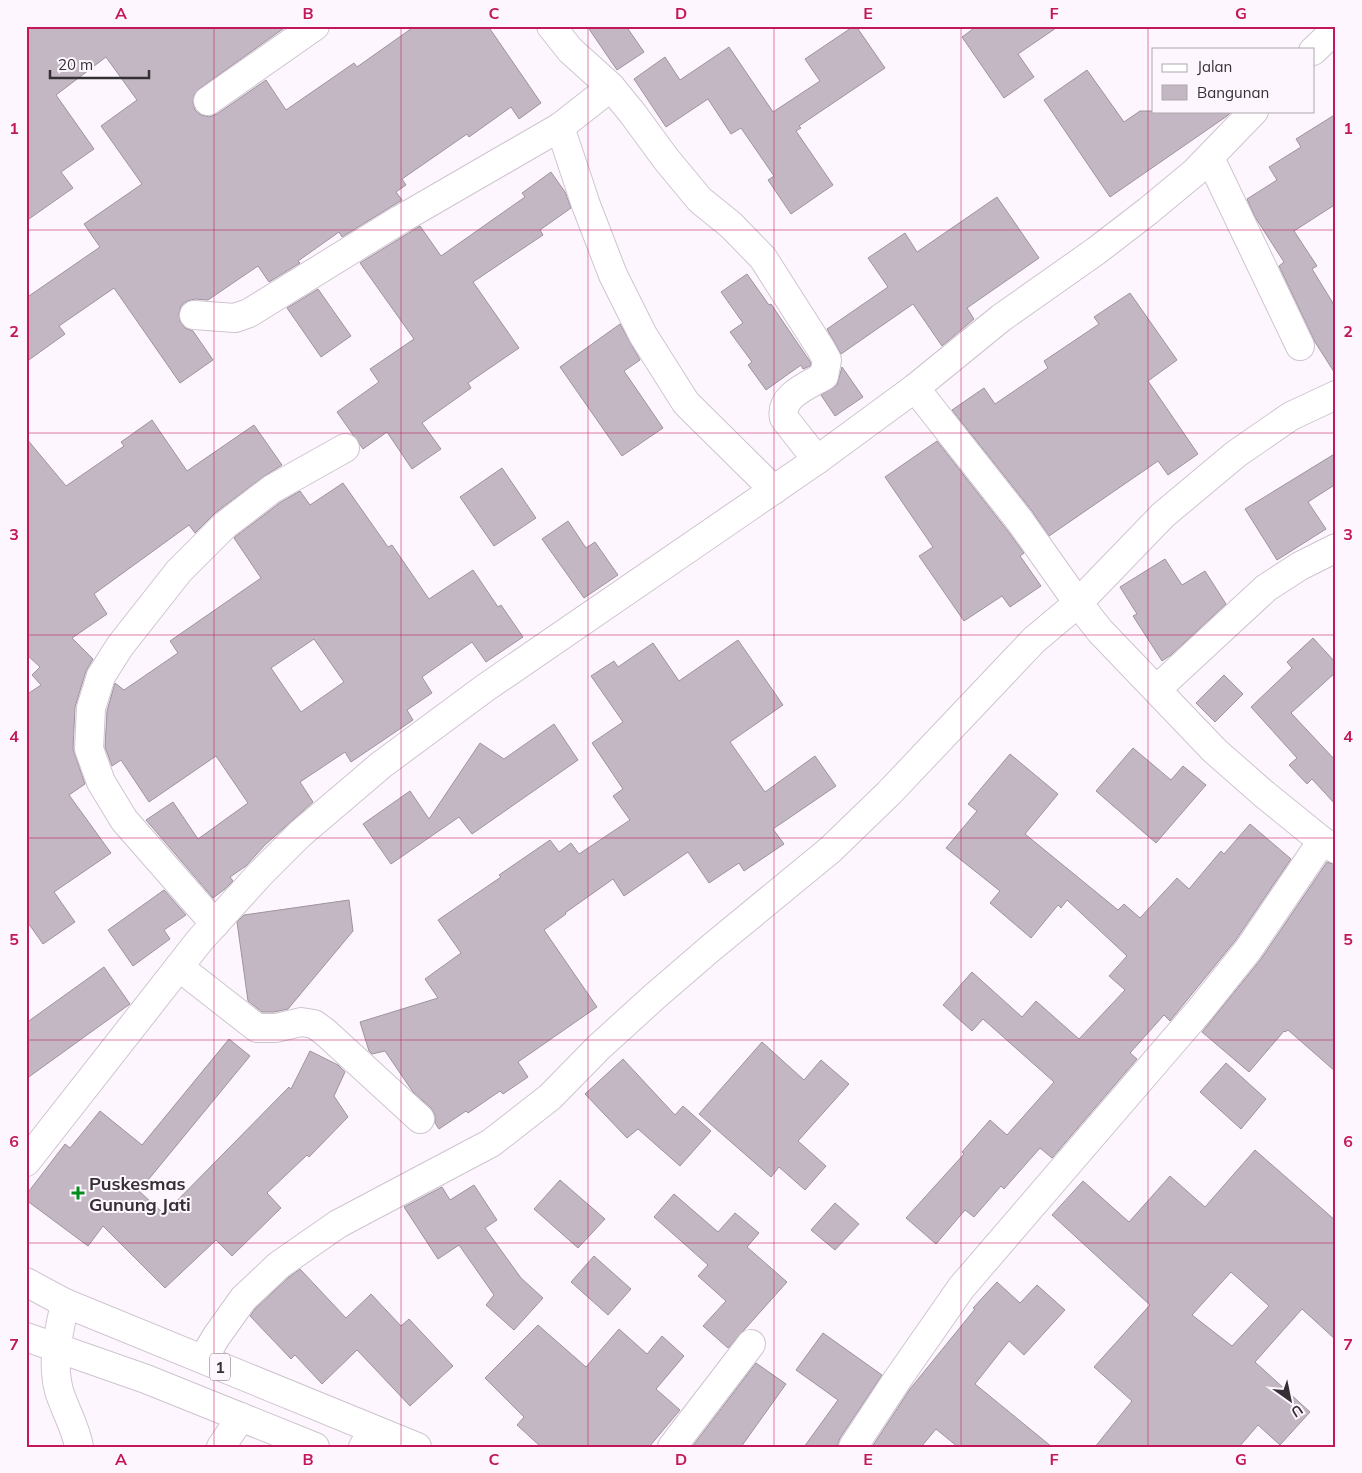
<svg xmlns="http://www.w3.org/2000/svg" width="1362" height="1473" font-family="Mulish,sans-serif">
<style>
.building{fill:#c2b7c3;stroke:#9e939f;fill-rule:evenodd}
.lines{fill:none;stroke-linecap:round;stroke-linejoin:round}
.street-casing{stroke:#cfc4d0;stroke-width:30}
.highway-casing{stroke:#cfc4d0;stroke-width:30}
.street{stroke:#fff;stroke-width:28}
.highway{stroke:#fff;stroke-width:28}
.grid{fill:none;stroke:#c2185b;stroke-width:1;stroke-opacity:0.55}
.poi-dot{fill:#018c1b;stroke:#fef6fe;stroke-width:2}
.labels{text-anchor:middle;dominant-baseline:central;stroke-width:4;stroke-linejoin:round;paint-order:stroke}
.shield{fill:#fef6fe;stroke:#716b71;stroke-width:1}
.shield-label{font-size:16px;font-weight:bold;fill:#343034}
.poi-label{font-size:18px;font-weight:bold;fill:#343034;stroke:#fef6fe;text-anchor:start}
.neatline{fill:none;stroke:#c2185b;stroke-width:2}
.grid-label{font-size:16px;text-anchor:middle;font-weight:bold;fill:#c2185b}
</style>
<rect width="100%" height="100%" fill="#fef6fe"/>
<g class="building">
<path d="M26,26H287L199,89L194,95L193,103L195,110L201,115L209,117L217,114L266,80L286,110L354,63L357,67L415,26H488L541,103L519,119L511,107L469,137L467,134L402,179L406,185L396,192L402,200L342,237L339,232L298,261L300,263L269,282L258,266L208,300L195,299L187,301L181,306L179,313L180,321L185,328L193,331L213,360L180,383L114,288L59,326L65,334L26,362V298L100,247L84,224L142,184L101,126L137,100L106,57L56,95L94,149L61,172L73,188L26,221Z"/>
<path d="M587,26H626L644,52L617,70Z"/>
<path d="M854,26H856L885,68L799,126L801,128L796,131L833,185L791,214L768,180L774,176L741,128L731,134L708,99L666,127L634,79L665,57L680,80L729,47L773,112L820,81L805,59Z"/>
<path d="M977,26H1059L1018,54L1034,77L1004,98L962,37Z"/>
<path d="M1087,70L1124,122L1140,111H1232L1227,116L1110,197L1044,100Z"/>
<path d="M1336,114V204L1294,231L1317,266L1312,269L1336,308V375L1315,342L1279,266L1284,262L1255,217L1247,199L1277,180L1269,167L1301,147L1296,139Z"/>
<path d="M551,172L565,192L571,208L540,230L543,235L473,282L519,348L468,383L471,388L422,423L441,449L412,469L387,432L363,449L337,412L379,382L370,369L414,339L360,263L420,226L441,256L525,197L522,193Z"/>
<path d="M997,197L1039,258L967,308L974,319L942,346L913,304L841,354L827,329L888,287L868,258L905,233L917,252Z"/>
<path d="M747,274L769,305L771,304L811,363L810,366L803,369L801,365L766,390L748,365L752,362L730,332L743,323L721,292Z"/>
<path d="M318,289L351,336L321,357L287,308Z"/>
<path d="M1130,293L1177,360L1148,381L1198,454L1168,475L1158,461L1049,536L1032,511L952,410L984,388L995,404L1048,368L1044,361L1099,324L1094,317Z"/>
<path d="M620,324L640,360L624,371L663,428L622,456L560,367Z"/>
<path d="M842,367L863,397L835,416L821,395L837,385Z"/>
<path d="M152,420L187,471L254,425L282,465L263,477L215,513L195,533L189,525L94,594L107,614L72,638L93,659L86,671L75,707L73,749L85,784L69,795L111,853L54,892L75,922L43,944L26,920V695L41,685L32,675L40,667L26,654V438L66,486L124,446L121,442Z"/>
<path d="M937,441L1007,530L1024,553L1020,556L1041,586L1010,607L1002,596L964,621L919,556L933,547L885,477Z"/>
<path d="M1336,453V484L1308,502L1326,529L1277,560L1245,509Z"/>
<path d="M502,468L536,518L494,546L460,497Z"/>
<path d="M343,483L388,547L392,545L429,599L473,570L498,607L501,605L523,637L486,662L472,642L422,677L432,693L407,710L413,720L351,762L345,752L300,782L313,802L265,845L246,866L230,877L233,881L225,889L213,898L146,820L173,802L198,839L248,803L216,756L149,802L121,760L112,766L105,747L107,711L115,683L124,690L178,653L170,641L261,578L234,538L235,537L281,502L300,491L310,505ZM314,639L344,682L301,712L271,668Z"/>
<path d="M568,521L586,548L595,542L618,575L584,598L542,539Z"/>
<path d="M1165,559L1182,585L1205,571L1226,604L1171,655L1162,661L1133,616L1137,614L1120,587Z"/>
<path d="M1313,638L1336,663V672L1291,713L1336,761V805L1312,779L1307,784L1289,765L1297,758L1251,707L1292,668L1287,662Z"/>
<path d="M738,640L783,705L730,742L765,792L815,756L836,786L773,829L784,844L744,871L739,863L709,883L688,852L624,896L613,879L565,913L566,914L544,930L597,1007L518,1062L528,1077L503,1094L500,1091L468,1113L466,1111L439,1129L435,1123V1115L431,1108L413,1092L385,1051L372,1054L369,1051L360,1022L438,998L425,979L461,953L438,920L501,877L499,875L550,840L559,852L571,843L579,854L630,820L613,796L623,789L592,743L623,722L591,676L614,661L618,667L653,643L679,681Z"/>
<path d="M1224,675L1243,694L1215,722L1196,703Z"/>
<path d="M554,724L578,760L472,834L459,817L391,864L363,824L410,791L429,819L480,743L504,759Z"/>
<path d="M1133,748L1171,780L1183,766L1206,785L1156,843L1096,791Z"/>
<path d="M1010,754L1058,794L1025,834L1118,910L1124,904L1140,918L1177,878L1189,889L1221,851L1224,854L1250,824L1291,859L1235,941L1170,1021L1164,1015L1130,1053L1137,1059L1052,1158L1040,1148L1004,1189L1001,1186L974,1217L965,1210L936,1244L906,1218L964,1154L962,1152L990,1120L1007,1135L1054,1082L983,1019L972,1031L943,1005L972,972L1022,1017L1036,1001L1079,1039L1125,990L1109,976L1127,956L1067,900L1061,908L1058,905L1031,938L990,903L1000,891L946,848L977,811L968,804Z"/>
<path d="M1327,862L1336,865V1072L1288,1030L1285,1032L1284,1031L1249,1072L1202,1032L1261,959Z"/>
<path d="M164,890L186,915L164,930L170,939L133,966L108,930Z"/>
<path d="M349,900L353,931L288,1009L274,1012H262L248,1001L237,922L244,915Z"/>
<path d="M104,967L130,1004L26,1079V1023Z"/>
<path d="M229,1039L250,1056L139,1191L164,1214L289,1087L291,1089L310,1051L338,1065L345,1072L334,1096L348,1117L309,1157L307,1155L267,1193L281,1208L232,1256L216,1240L165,1288L103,1226L88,1246L26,1200V1195L65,1144L70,1148L100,1111L142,1145Z"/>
<path d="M762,1042L804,1080L821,1060L849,1084L798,1141L826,1166L805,1190L779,1167L771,1177L699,1114Z"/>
<path d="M623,1059L675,1115L683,1106L711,1131L680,1166L638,1129L627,1138L585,1094Z"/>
<path d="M1226,1063L1266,1099L1241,1129L1200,1092Z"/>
<path d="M1255,1150L1336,1221V1340L1302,1309L1255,1362L1310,1412L1280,1445L1258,1425L1239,1447H1095L1132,1401L1094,1367L1150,1305L1052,1215L1083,1181L1129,1222L1170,1176L1205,1207ZM1231,1272L1269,1306L1232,1346L1192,1315Z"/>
<path d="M560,1180L605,1219L578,1248L534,1209Z"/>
<path d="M474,1185L497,1220L485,1228L521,1278L543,1298L514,1330L486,1305L494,1295L459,1245L438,1259L404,1207L442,1187L450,1200Z"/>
<path d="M674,1194L718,1232L735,1213L759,1233L747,1247L787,1282L728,1348L703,1326L726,1301L698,1276L708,1265L654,1217Z"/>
<path d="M835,1203L859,1224L835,1250L811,1230Z"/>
<path d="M594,1256L631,1289L608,1315L571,1282Z"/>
<path d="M300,1269L346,1318L371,1294L401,1326L409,1319L453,1366L410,1406L357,1350L322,1384L295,1355L291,1359L250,1316L255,1309L289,1277Z"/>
<path d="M997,1282L1020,1303L1037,1285L1065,1310L1024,1355L1009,1341L975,1384L1052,1447H958L936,1429L921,1447H872L910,1389L975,1309L973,1308Z"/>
<path d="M538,1325L586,1367L619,1329L647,1354L662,1336L684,1356L656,1389L680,1410L649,1447H541L517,1425L524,1417L485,1378Z"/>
<path d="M823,1333L882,1375L840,1438L837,1447H804L838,1400L796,1370Z"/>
<path d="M756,1363L786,1384L741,1447H692Z"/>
</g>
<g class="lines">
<g class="street-casing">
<g id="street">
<path d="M551,26L570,50L611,87L633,114L666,159L700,200L731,225L763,258L821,349L827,360L824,376C809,385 779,396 784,418L817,460"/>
<path d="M1313,51L1336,29"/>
<path d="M208,101L315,26"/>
<path d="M560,127L586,205L613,275L643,335L686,403L774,490"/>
<path d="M1210,158L1300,346"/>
<path d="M194,315L235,318L249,313L401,219L560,127L611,87"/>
<path d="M915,388L1020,521L1078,603L1163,515L1236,454L1291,416L1336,395"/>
<path d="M1157,689L1266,588L1300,566L1336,548"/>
<path d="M215,924L124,820L101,782L89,749L91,708L101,676L120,646L179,571L225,525L272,489L345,448"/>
<path d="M179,967L257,1028H276L301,1022L314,1024L325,1032L420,1119"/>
<path d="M26,1162L200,940L260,874L300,834L381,765L485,688L817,460L915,388L1001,318L1096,251L1148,211L1195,172L1254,111"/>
<path d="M65,1303C59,1332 51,1361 59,1391C65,1410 76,1428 79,1447"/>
<path d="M203,1359L216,1337L243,1299L279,1265L338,1224L491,1143L550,1097L598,1048L654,997L712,947L830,850L889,793L1034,640L1078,603L1100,631L1215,751L1264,794L1322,841L1336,849"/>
<path d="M221,1447L241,1417"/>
<path d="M363,1447L373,1430"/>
<path d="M672,1447L751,1344"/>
<path d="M853,1447L897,1380L961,1288L1200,1010L1248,950L1322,841"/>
</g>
</g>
<g class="highway-casing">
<g id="highway">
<path d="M26,1282L65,1303L417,1447"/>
<path d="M26,1337L146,1379L315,1447"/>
</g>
</g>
<use href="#street" class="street"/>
<use href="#highway" class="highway"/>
</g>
<path class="grid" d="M214,26V1447M401,26V1447M588,26V1447M774,26V1447M961,26V1447M1148,26V1447M26,230H1336M26,433H1336M26,635H1336M26,838H1336M26,1040H1336M26,1243H1336"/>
<path class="poi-dot" d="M75.5 1185.5h5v5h5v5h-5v5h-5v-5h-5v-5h5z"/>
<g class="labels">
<rect class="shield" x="210" y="1353.5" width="20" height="27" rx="4"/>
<g class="shield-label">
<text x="220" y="1367">1</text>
</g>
<g class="poi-label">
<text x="89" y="1183">Puskesmas<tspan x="89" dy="21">Gunung Jati</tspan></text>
</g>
</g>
<rect width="1362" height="1473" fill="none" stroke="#fef6fe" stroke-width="55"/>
<rect x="1152" y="48" width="162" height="65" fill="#fef6fe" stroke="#ada7ad"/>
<rect x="1162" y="64" width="25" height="8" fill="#ffffff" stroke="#ada7ad"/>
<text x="1197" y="72" font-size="15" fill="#343034">Jalan</text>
<rect x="1162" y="85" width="25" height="15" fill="#c2b7c3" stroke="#ada7ad"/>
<text x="1197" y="98" font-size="15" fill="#343034">Bangunan</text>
<g transform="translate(1290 1400) rotate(147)" stroke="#fef6fe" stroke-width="4" paint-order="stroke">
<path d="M0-4L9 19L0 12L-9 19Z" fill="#343034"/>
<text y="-8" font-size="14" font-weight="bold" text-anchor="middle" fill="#343034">U</text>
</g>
<path d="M50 70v8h99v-8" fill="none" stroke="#343034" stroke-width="2.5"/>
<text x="58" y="70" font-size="15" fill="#343034" stroke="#fef6fe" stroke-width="4" paint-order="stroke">20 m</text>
<rect x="28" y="28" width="1306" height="1418" class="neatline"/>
<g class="grid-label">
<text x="121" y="19">A</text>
<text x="308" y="19">B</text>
<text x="494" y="19">C</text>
<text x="681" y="19">D</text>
<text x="868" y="19">E</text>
<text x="1054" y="19">F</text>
<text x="1241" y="19">G</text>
<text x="14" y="134">1</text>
<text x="1348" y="134">1</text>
<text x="14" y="337">2</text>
<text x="1348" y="337">2</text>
<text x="14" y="540">3</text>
<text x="1348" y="540">3</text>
<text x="14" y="742">4</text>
<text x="1348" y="742">4</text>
<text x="14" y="945">5</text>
<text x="1348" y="945">5</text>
<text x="14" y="1147">6</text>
<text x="1348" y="1147">6</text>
<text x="14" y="1350">7</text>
<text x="1348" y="1350">7</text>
<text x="121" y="1465">A</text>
<text x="308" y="1465">B</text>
<text x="494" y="1465">C</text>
<text x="681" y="1465">D</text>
<text x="868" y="1465">E</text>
<text x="1054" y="1465">F</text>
<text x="1241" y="1465">G</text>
</g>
</svg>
